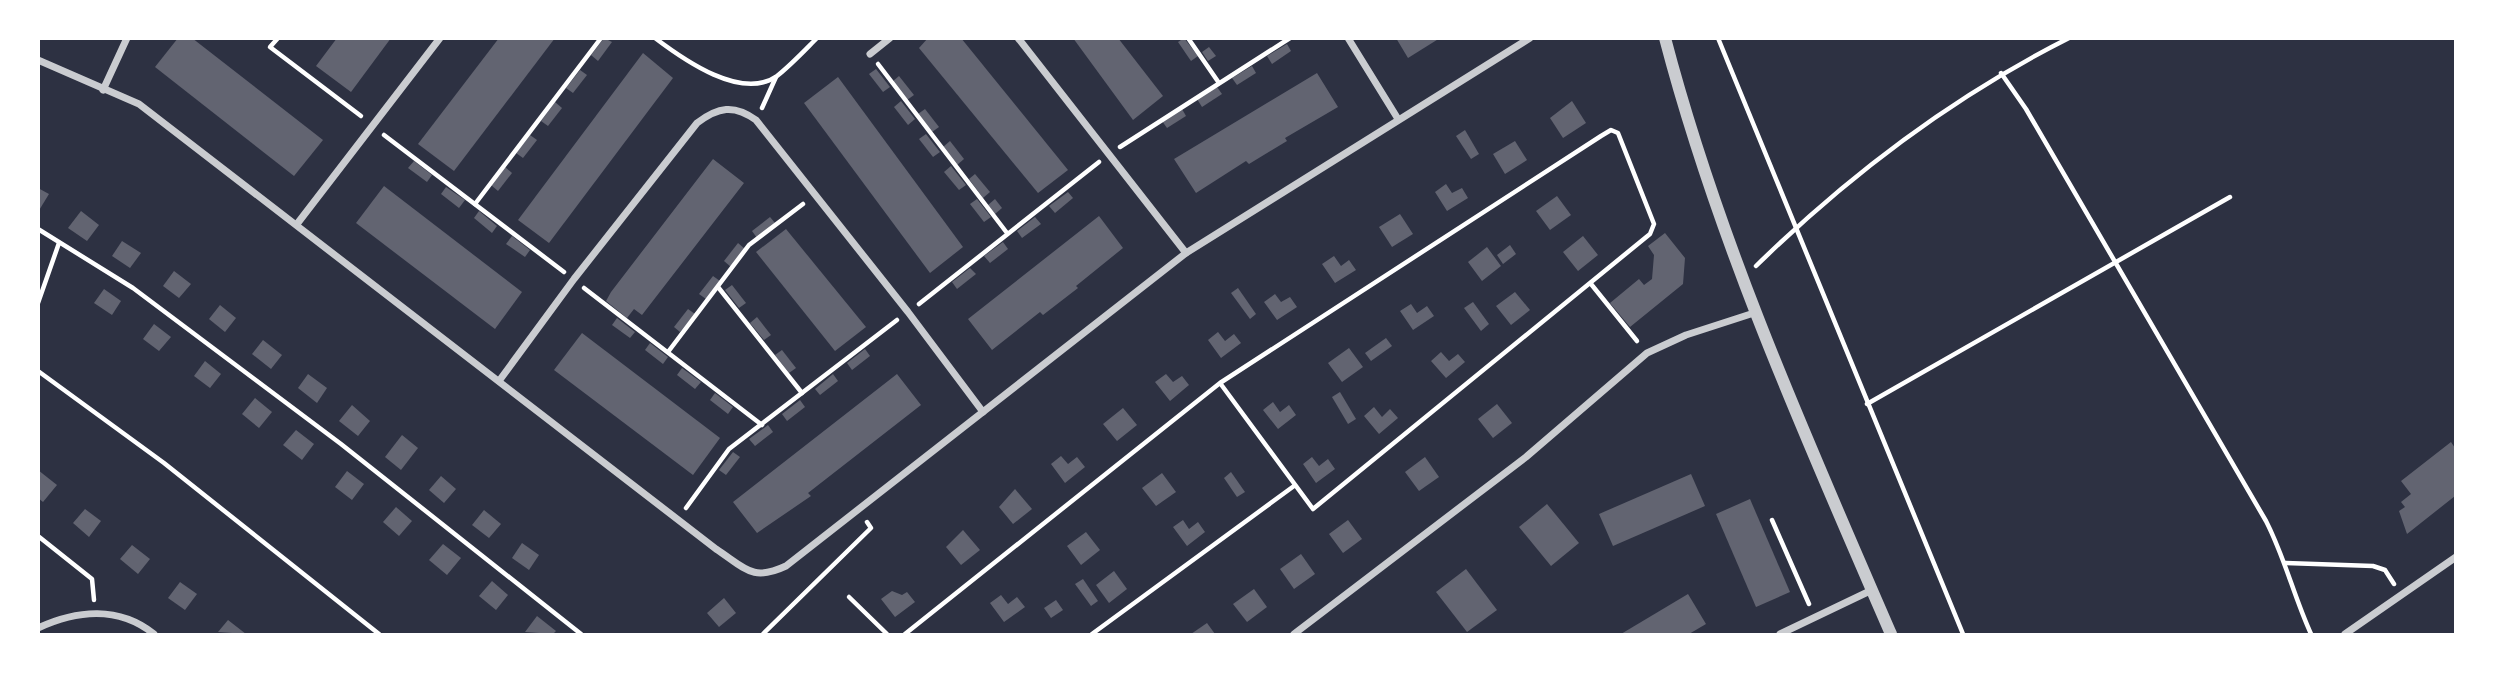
<svg xmlns="http://www.w3.org/2000/svg" width="2494" height="673" font-family="Helvetica,sans-serif">
<style>
.building{fill:#626471}
.lines{fill:none;stroke-linecap:round;stroke-linejoin:round}
.path{stroke:#fff;stroke-width:4.5}
.minor{stroke:#caccd0;stroke-width:7}
.tertiary{stroke:#caccd0;stroke-width:12}
</style>
<rect width="100%" height="100%" fill="#2d3142"/>
<g class="building">
<path d="M178,38H192L323,140L294,176L155,67Z"/>
<path d="M337,38H391L351,92L316,66Z"/>
<path d="M499,38H555L454,171L418,144Z"/>
<path d="M604,38L612,42L598,61L591,55Z"/>
<path d="M928,38H961L1068,170L1038,193L919,48Z"/>
<path d="M1073,38H1118L1163,96L1133,120Z"/>
<path d="M1184,38L1198,56L1191,61L1178,42Z"/>
<path d="M1396,38H1440L1408,58Z"/>
<path d="M1287,44L1291,51L1272,64L1267,56Z"/>
<path d="M1209,47L1216,56L1208,61L1202,52Z"/>
<path d="M643,53L673,78L549,243L518,220Z"/>
<path d="M1252,66L1256,73L1237,85L1232,78Z"/>
<path d="M876,69L890,87L883,92L869,74Z"/>
<path d="M580,70L587,75L573,93L566,88Z"/>
<path d="M1317,73L1338,107L1285,138L1287,141L1249,164L1246,161L1196,193L1174,159Z"/>
<path d="M899,76L914,95L907,100L892,82Z"/>
<path d="M838,77L963,247L930,273L804,103Z"/>
<path d="M1217,87L1222,94L1202,107L1197,99Z"/>
<path d="M901,101L915,119L908,125L894,107Z"/>
<path d="M1572,101L1586,123L1563,138L1550,118Z"/>
<path d="M555,102L562,108L548,126L541,121Z"/>
<path d="M925,109L939,127L932,132L918,114Z"/>
<path d="M1182,109L1186,116L1167,128L1162,121Z"/>
<path d="M1465,130L1479,154L1471,159L1456,136Z"/>
<path d="M926,134L940,152L933,157L919,139Z"/>
<path d="M530,135L537,140L523,158L516,153Z"/>
<path d="M950,141L964,159L957,165L943,147Z"/>
<path d="M1515,141L1527,160L1505,174L1493,154Z"/>
<path d="M713,159L744,183L642,315L634,309L627,318L606,301L611,292Z"/>
<path d="M414,161L432,175L427,182L408,168Z"/>
<path d="M951,166L966,185L959,190L944,172Z"/>
<path d="M505,167L512,173L498,191L491,185Z"/>
<path d="M975,174L990,192L983,198L969,179Z"/>
<path d="M1446,184L1452,193L1462,188L1468,198L1447,211L1435,192Z"/>
<path d="M384,186L522,292L495,329L356,223Z"/>
<path d="M446,187L465,200L459,208L441,194Z"/>
<path d="M38,188L49,194L38,212Z"/>
<path d="M1068,192L1073,198L1055,213L1049,206Z"/>
<path d="M1557,196L1571,215L1550,230L1536,211Z"/>
<path d="M977,199L991,217L984,222L970,204Z"/>
<path d="M995,199L1002,208L995,214L988,205Z"/>
<path d="M81,211L99,225L87,241L68,228Z"/>
<path d="M479,211L497,226L492,233L474,218Z"/>
<path d="M1400,214L1413,234L1392,247L1379,227Z"/>
<path d="M1099,216L1123,248L1076,286L1078,288L1043,315L1040,312L992,350L968,319Z"/>
<path d="M770,217L775,223L757,238L752,231Z"/>
<path d="M1035,217L1041,224L1022,238L1017,231Z"/>
<path d="M786,229L866,327L835,351L756,252Z"/>
<path d="M1665,233L1685,258L1683,284L1630,327L1610,303L1639,279L1644,285L1652,279L1654,255L1648,246Z"/>
<path d="M512,236L530,250L525,257L506,244Z"/>
<path d="M1583,236L1598,255L1578,271L1563,252Z"/>
<path d="M122,241L141,253L130,268L112,256Z"/>
<path d="M1003,242L1008,249L990,263L984,256Z"/>
<path d="M738,243L745,249L731,267L724,261Z"/>
<path d="M1510,245L1516,254L1503,264L1497,255Z"/>
<path d="M1487,247L1501,266L1482,281L1468,262Z"/>
<path d="M1334,256L1341,266L1349,260L1356,270L1335,283L1322,264Z"/>
<path d="M970,268L976,274L957,289L952,282Z"/>
<path d="M174,271L191,284L179,298L163,286Z"/>
<path d="M713,276L720,281L706,299L699,294Z"/>
<path d="M732,285L746,303L739,308L725,290Z"/>
<path d="M1238,288L1256,314L1250,319L1231,293Z"/>
<path d="M104,289L121,301L112,315L94,303Z"/>
<path d="M1515,292L1530,310L1511,325L1496,306Z"/>
<path d="M1275,294L1281,302L1290,297L1297,307L1277,320L1264,302Z"/>
<path d="M1473,302L1489,324L1481,331L1464,308Z"/>
<path d="M1411,304L1417,313L1427,306L1434,316L1413,330L1400,311Z"/>
<path d="M220,305L236,318L225,332L209,319Z"/>
<path d="M688,309L695,314L680,332L674,327Z"/>
<path d="M757,317L771,335L764,340L750,323Z"/>
<path d="M617,318L635,332L630,338L612,325Z"/>
<path d="M154,324L171,337L159,351L143,339Z"/>
<path d="M1218,332L1225,341L1234,334L1241,343L1221,358L1208,340Z"/>
<path d="M582,333L720,438L693,475L554,370Z"/>
<path d="M1386,338L1392,346L1371,361L1365,353Z"/>
<path d="M263,340L282,355L271,369L252,354Z"/>
<path d="M650,343L668,357L663,364L645,350Z"/>
<path d="M1349,348L1363,367L1342,382L1328,363Z"/>
<path d="M865,349L870,356L852,370L847,363Z"/>
<path d="M782,350L796,368L789,373L775,355Z"/>
<path d="M1441,352L1449,361L1458,354L1465,362L1446,378L1431,361Z"/>
<path d="M205,361L221,374L210,388L194,376Z"/>
<path d="M682,368L701,382L695,389L677,375Z"/>
<path d="M308,374L327,388L317,403L298,388Z"/>
<path d="M833,374L838,381L820,395L815,389Z"/>
<path d="M897,374L921,405L808,493L811,496L757,533L733,502Z"/>
<path d="M1166,374L1173,382L1182,376L1189,385L1170,401L1155,382Z"/>
<path d="M1340,392L1356,419L1348,424L1332,397Z"/>
<path d="M715,393L733,407L728,414L710,400Z"/>
<path d="M255,398L272,412L259,428L242,414Z"/>
<path d="M800,400L805,407L787,421L782,414Z"/>
<path d="M1273,402L1280,412L1289,405L1296,415L1278,429L1263,410Z"/>
<path d="M1497,404L1512,423L1493,438L1478,419Z"/>
<path d="M352,405L370,421L358,436L339,421Z"/>
<path d="M1374,407L1382,417L1390,409L1398,418L1379,434L1364,416Z"/>
<path d="M1123,408L1137,425L1117,441L1103,424Z"/>
<path d="M768,425L773,432L755,446L749,439Z"/>
<path d="M296,430L314,444L302,460L283,445Z"/>
<path d="M402,435L418,448L401,470L385,457Z"/>
<path d="M2451,442L2455,448V496L2407,534L2399,511L2405,507L2401,502L2411,494L2401,481Z"/>
<path d="M733,452L740,457L726,475L719,470Z"/>
<path d="M1061,456L1068,464L1077,457L1085,467L1065,483L1051,464Z"/>
<path d="M1312,457L1319,466L1328,459L1335,469L1316,483L1303,464Z"/>
<path d="M1425,457L1439,477L1419,491L1405,472Z"/>
<path d="M38,470L57,485L43,502L38,498Z"/>
<path d="M347,471L364,484L352,500L335,487Z"/>
<path d="M1231,472L1245,492L1237,497L1224,478Z"/>
<path d="M1162,473L1176,492L1156,506L1142,488Z"/>
<path d="M1691,474L1705,506L1613,546L1599,514Z"/>
<path d="M441,476L456,489L444,503L429,490Z"/>
<path d="M1015,489L1032,509L1013,524L999,507Z"/>
<path d="M1750,499L1790,592L1756,607L1716,514Z"/>
<path d="M1547,504L1579,543L1551,566L1519,527Z"/>
<path d="M396,507L412,521L399,536L383,522Z"/>
<path d="M85,509L101,521L89,537L73,523Z"/>
<path d="M484,510L501,524L489,538L472,525Z"/>
<path d="M1183,520L1189,529L1198,522L1205,532L1187,546L1173,527Z"/>
<path d="M1348,520L1362,539L1343,553L1329,534Z"/>
<path d="M963,530L980,550L961,565L946,547Z"/>
<path d="M1086,532L1100,550L1081,565L1067,546Z"/>
<path d="M522,543L539,555L529,570L512,558Z"/>
<path d="M443,544L461,558L447,575L429,560Z"/>
<path d="M132,545L150,559L138,574L120,559Z"/>
<path d="M1301,554L1315,574L1294,589L1280,569Z"/>
<path d="M1466,569L1497,610L1467,632L1436,592Z"/>
<path d="M1114,571L1127,589L1109,603L1096,585Z"/>
<path d="M1083,579L1098,601L1091,606L1075,584Z"/>
<path d="M492,581L508,595L496,610L479,596Z"/>
<path d="M180,582L197,594L185,610L168,598Z"/>
<path d="M1254,589L1267,607L1247,622L1233,604Z"/>
<path d="M892,591L902,595L907,592L915,602L895,617L881,599Z"/>
<path d="M1688,594L1706,624L1689,634H1621Z"/>
<path d="M1001,595L1008,604L1017,597L1025,607L1004,622L990,603Z"/>
<path d="M724,598L736,613L719,627L707,613Z"/>
<path d="M1056,600L1063,610L1051,618L1044,608Z"/>
<path d="M537,616L556,631L553,634L525,632Z"/>
<path d="M228,620L246,634L218,632Z"/>
<path d="M1207,623L1215,634H1191Z"/>
</g>
<g class="lines">
<g class="path">
<path d="M278,38L270,47L361,116"/>
<path d="M655,38C684,60 742,101 777,76C791,65 804,51 817,38"/>
<path d="M1188,38L1219,83"/>
<path d="M1718,38L1963,634"/>
<path d="M878,64L1007,233"/>
<path d="M2001,73L2026,109L2266,521C2285,558 2294,597 2311,634"/>
<path d="M762,108L776,77"/>
<path d="M384,135L564,272"/>
<path d="M1120,147L1290,38"/>
<path d="M475,204L601,38"/>
<path d="M38,229L133,288L341,444L581,634"/>
<path d="M1756,266C1849,175 1952,97 2069,38"/>
<path d="M1591,284L1637,341"/>
<path d="M718,287L802,393"/>
<path d="M584,288L762,425"/>
<path d="M38,303L59,243"/>
<path d="M919,304L1099,162"/>
<path d="M668,352L749,245L803,204"/>
<path d="M38,371L164,463L379,634"/>
<path d="M1867,404L2230,197"/>
<path d="M686,508L729,449L897,320"/>
<path d="M1772,520L1809,604"/>
<path d="M38,536L92,579L94,600"/>
<path d="M2285,563L2373,566L2385,570L2394,584"/>
<path d="M849,597L887,634"/>
<path d="M763,634L871,528L867,522"/>
<path d="M905,634L1220,383L1601,136L1611,130L1618,133L1654,224L1650,234L1313,509L1220,383"/>
<path d="M1092,634L1294,486"/>
</g>
<g class="minor">
<path d="M1018,38L1186,253"/>
<path d="M1348,38L1398,119"/>
<path d="M870,54L890,38"/>
<path d="M38,60L139,104L716,549C745,568 752,582 786,566L1186,253L1530,38"/>
<path d="M103,90L127,38"/>
<path d="M297,224L440,38"/>
<path d="M499,381L574,279L697,123C718,107 734,104 756,120L908,312L983,412"/>
<path d="M38,628C77,610 119,606 154,634"/>
<path d="M1294,634L1526,457L1647,353L1686,335L1757,312"/>
<path d="M1780,634L1872,590"/>
<path d="M2345,634L2456,557"/>
</g>
<path class="tertiary" d="M1665,38C1719,244 1807,440 1891,634"/>
</g>
<rect width="2494" height="673" fill="none" stroke="#ffffff" stroke-width="80"/>
</svg>
